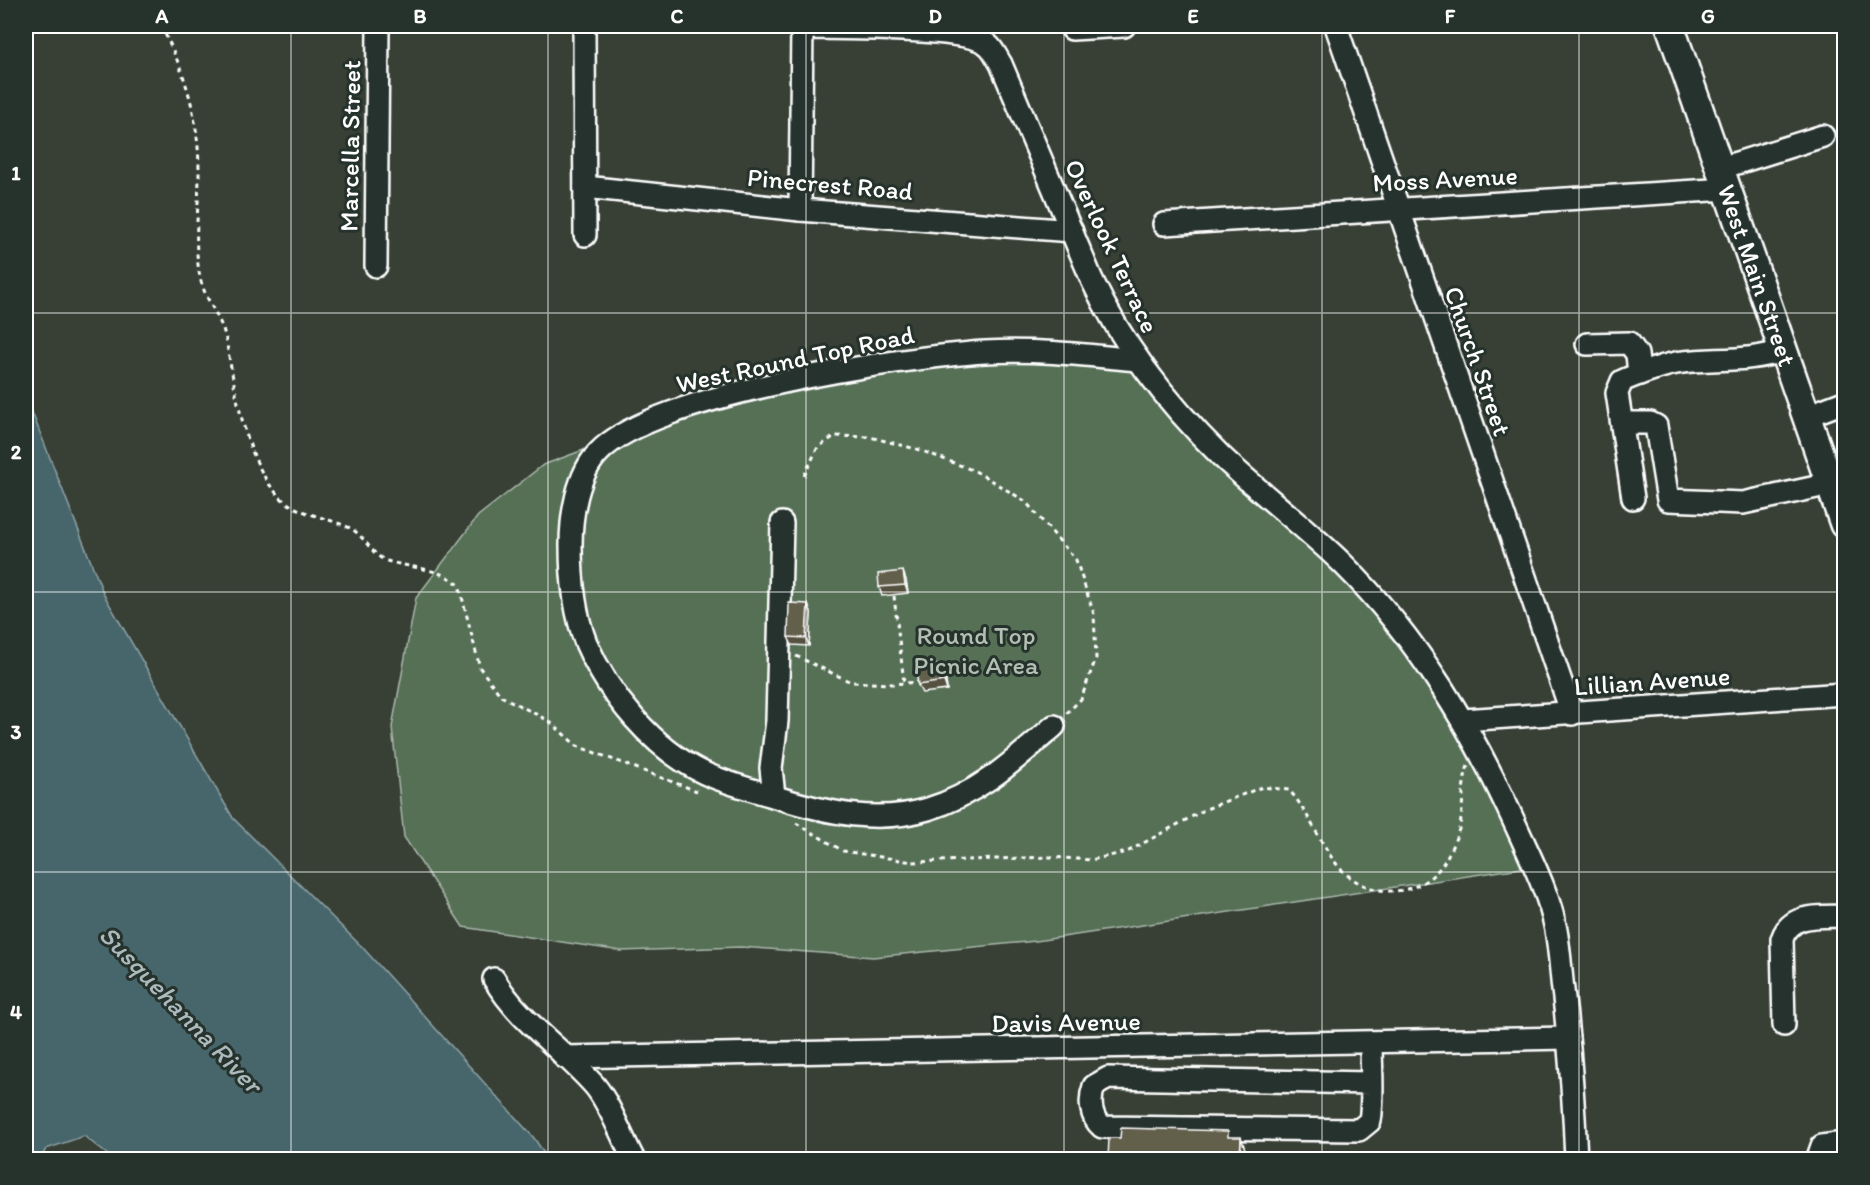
<svg xmlns="http://www.w3.org/2000/svg" width="1870" height="1185" font-family="Itim,sans-serif">
<style>
.green{fill:#567057;stroke:#aab8ab;stroke-width:1.5}
.water{fill:#46666c;stroke:#90a3a7;stroke-width:1.5}
.lines{fill:none;stroke-linecap:round;stroke-linejoin:round}
.minor-casing{stroke:#fff;stroke-width:26}
.major-casing{stroke:#fff;stroke-width:32}
.path{stroke:#fff;stroke-width:3;stroke-dasharray:4.5 4.5;stroke-linecap:butt}
.minor{stroke:#26332d;stroke-width:21}
.major{stroke:#26332d;stroke-width:27}
.wall{fill:#545140;stroke:#fff;stroke-width:1.5}
.shaded-wall{fill:#454234;stroke:#fff;stroke-width:1.5}
.building{fill:#625e4b;stroke:#fff;stroke-width:1.5}
.grid{fill:none;stroke:#fff;stroke-width:1.5;stroke-opacity:0.55}
.labels{text-anchor:middle;dominant-baseline:central;stroke-width:6;stroke-linejoin:round;paint-order:stroke}
.street-label{font-size:26px;fill:#fff;stroke:#26332d}
.park-label{font-size:26px;fill:#b3bfb3;stroke:#26332d}
.water-label{font-size:27px;font-style:italic;fill:#acbabd;stroke:#26332d}
.neatline{fill:none;stroke:#fff;stroke-width:2}
.grid-label{font-size:20px;text-anchor:middle;font-weight:bold;fill:#fff}
</style>
<rect width="100%" height="100%" fill="#384036"/>
<filter id="ink" filterUnits="userSpaceOnUse"><feTurbulence type="fractalNoise" baseFrequency=".0167" numOctaves="2"/><feDisplacementMap in="SourceGraphic" scale="12" xChannelSelector="R" yChannelSelector="G"/><feConvolveMatrix kernelMatrix="1 2 1 2 8 2 1 2 1" color-interpolation-filters="sRGB"/></filter>
<g filter="url(#ink)">
<path class="green" d="M942,356L1136,360L1342,563L1463,720L1534,866L1036,941L873,957L741,947L621,951L463,927L404,837L392,727L416,598L478,516L543,465L735,394Z"/>
<path class="water" d="M26,397L104,595L233,818L364,949L534,1138L548,1159H113L84,1136L46,1149L40,1159H26Z"/>
<g class="lines">
<g class="minor-casing">
<g id="minor">
<path d="M584,26L585,235"/>
<path d="M1336,26L1572,714"/>
<path d="M802,28C836,29 967,26 988,45C994,50 997,58 1001,64L1092,280C1123,347 1168,404 1221,456C1260,493 1304,526 1342,563C1419,639 1473,731 1517,828C1532,861 1549,894 1556,930C1560,952 1561,976 1564,998C1570,1052 1574,1105 1576,1160"/>
<path d="M1072,29L1124,26"/>
<path d="M1721,168L1823,136"/>
<path d="M585,187L800,210L1072,231"/>
<path d="M800,210L802,26"/>
<path d="M1164,224L1728,189"/>
<path d="M376,266L378,26"/>
<path d="M1587,344L1629,343L1637,354L1639,374"/>
<path d="M1807,416L1844,402"/>
<path d="M1622,423H1650L1656,426L1668,500L1743,503L1844,481"/>
<path d="M1633,498L1617,393L1622,381C1635,375 1669,363 1683,362C1717,358 1752,362 1784,350"/>
<path d="M1463,720L1844,694"/>
<path d="M1054,726C1015,760 979,794 928,809C878,824 828,813 779,798C754,790 728,784 704,773C652,748 609,695 586,643C574,612 571,578 571,545C571,516 577,474 599,452C653,395 903,357 985,352C1035,349 1086,355 1136,360"/>
<path d="M774,796L771,768L777,721L782,523"/>
<path d="M494,979C520,1023 562,1048 595,1086C610,1104 622,1138 634,1160"/>
<path d="M1784,1025L1782,939C1791,912 1821,917 1844,916"/>
<path d="M1371,1043C1371,1068 1374,1096 1370,1121L1359,1130L1102,1127C1090,1117 1089,1100 1094,1086L1108,1078L1371,1083"/>
<path d="M564,1057L1568,1038"/>
<path d="M1817,1160L1822,1146L1844,1143"/>
</g>
</g>
<g class="major-casing">
<g id="major">
<path id="s1" d="M1670,26L1844,524"/>
</g>
</g>
<g class="path">
<path d="M161,26C186,73 199,118 199,173C199,208 193,243 200,277C204,299 222,318 226,340C235,387 244,461 280,497C298,515 328,517 350,528C364,535 372,556 387,561C410,568 441,568 459,585L480,668L501,696L549,721L577,746L697,791"/>
<path d="M804,476L818,447L835,436L870,437L920,450L975,471L1025,501L1076,560L1094,614L1096,658L1081,699L1066,714"/>
<path d="M894,596L904,683"/>
<path d="M796,656L851,682L892,684L919,682"/>
<path d="M796,823L843,851L913,862L1051,857L1091,860L1127,852L1206,809L1262,787L1289,790C1310,813 1325,856 1345,873C1378,902 1428,896 1448,855C1452,846 1458,835 1460,825C1464,806 1461,785 1468,766"/>
</g>
<use href="#minor" class="minor"/>
<use href="#major" class="major"/>
</g>
<g class="wall">
<path d="M906,580L908,593L882,596L879,587Z"/>
<path d="M811,613L809,646L792,645L788,637Z"/>
<path d="M942,664L945,673L947,690L922,693L918,685Z"/>
</g>
<g class="shaded-wall">
<path d="M903,571L906,580L908,593L905,585Z"/>
<path d="M808,604L811,613L809,646L806,638Z"/>
<path d="M942,664L945,673L947,690L944,681Z"/>
<path d="M1241,1137L1247,1155V1160H1240Z"/>
</g>
<g class="building">
<path d="M903,571L905,585L879,587L878,574Z"/>
<path d="M789,603L808,604L806,638L788,637Z"/>
<path d="M942,664L944,681L918,685L916,668Z"/>
<path d="M1121,1128L1228,1131V1137H1241L1240,1160H1108L1109,1138H1120Z"/>
</g>
</g>
<path class="grid" d="M291,26V1160M548,26V1160M806,26V1160M1064,26V1160M1322,26V1160M1579,26V1160M26,313H1844M26,592H1844M26,872H1844"/>
<g class="labels">
<g class="street-label">
<text transform="translate(350 146) rotate(-89)">Marcella Street</text>
<text transform="translate(1445 179) rotate(-3)">Moss Avenue</text>
<text transform="translate(830 184) rotate(5)">Pinecrest Road</text>
<text transform="translate(1112 246) rotate(65)">Overlook Terrace</text>
<text stroke="none"><textPath href="#s1" startOffset="264">West Main Street</textPath></text>
<text transform="translate(795 359) rotate(-12)">West Round Top Road</text>
<text transform="translate(1478 361) rotate(71)">Church Street</text>
<text transform="translate(1652 681) rotate(-4)">Lillian Avenue</text>
<text transform="translate(1066 1022) rotate(-1)">Davis Avenue</text>
</g>
<g class="park-label">
<text x="976" y="635">Round Top<tspan x="976" dy="30">Picnic Area</tspan></text>
</g>
<g class="water-label">
<text transform="translate(181 1009) rotate(46)">Susquehanna River</text>
</g>
</g>
<rect width="1870" height="1185" fill="none" stroke="#26332d" stroke-width="66"/>
<rect x="33" y="33" width="1804" height="1119" class="neatline"/>
<g class="grid-label">
<text x="162" y="23">A</text>
<text x="420" y="23">B</text>
<text x="677" y="23">C</text>
<text x="935" y="23">D</text>
<text x="1193" y="23">E</text>
<text x="1450" y="23">F</text>
<text x="1708" y="23">G</text>
<text x="16" y="180">1</text>
<text x="16" y="459">2</text>
<text x="16" y="739">3</text>
<text x="16" y="1019">4</text>
</g>
</svg>
